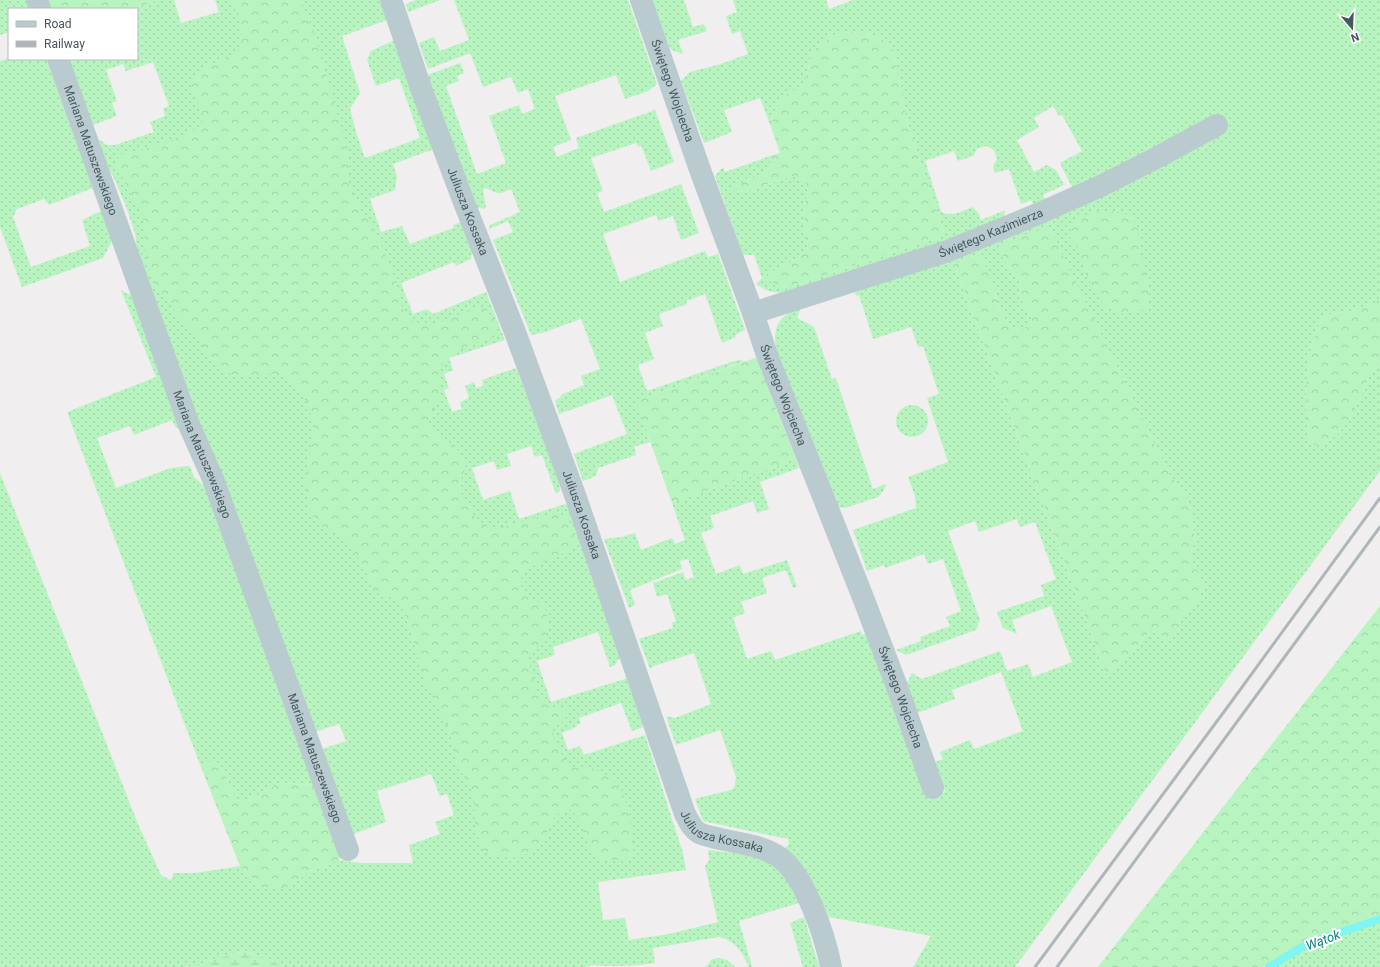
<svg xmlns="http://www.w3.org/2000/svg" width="1380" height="967" font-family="Roboto,sans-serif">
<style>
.grass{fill:url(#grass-dots);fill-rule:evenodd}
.forest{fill:url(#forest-crowns)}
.wetland{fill:url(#wetland-marsh)}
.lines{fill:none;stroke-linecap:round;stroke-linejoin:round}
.stream{stroke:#7ff6f2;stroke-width:8}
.minor{stroke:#bacbcf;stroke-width:22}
.rail{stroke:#afb6ba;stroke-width:3}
.labels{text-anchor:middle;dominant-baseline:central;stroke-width:4;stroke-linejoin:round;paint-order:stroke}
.street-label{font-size:12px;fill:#44585e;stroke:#fff}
.water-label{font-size:13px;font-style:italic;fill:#058480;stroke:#fff}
</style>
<defs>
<pattern id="grass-dots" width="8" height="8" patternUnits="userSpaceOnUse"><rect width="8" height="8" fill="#b7f4bf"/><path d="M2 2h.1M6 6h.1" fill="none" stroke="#9fd3a7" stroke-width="1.8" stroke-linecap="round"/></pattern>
<pattern id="forest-crowns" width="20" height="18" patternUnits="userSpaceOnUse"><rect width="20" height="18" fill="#b7f4bf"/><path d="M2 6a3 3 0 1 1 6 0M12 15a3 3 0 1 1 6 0" fill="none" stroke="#9fd3a7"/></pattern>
<pattern id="wetland-marsh" width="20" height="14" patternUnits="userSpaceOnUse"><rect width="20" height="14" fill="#b7f4bf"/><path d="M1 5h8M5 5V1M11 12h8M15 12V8" fill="none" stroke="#9fd3a7"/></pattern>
</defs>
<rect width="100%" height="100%" fill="#f1eeef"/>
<g class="grass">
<path d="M0,0H26L29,9H9V32L0,35Z"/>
<path d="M158,0H174L181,23L219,12L215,0H383L390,19L342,36L360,93L350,109L357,135L365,158L420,138L399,78L376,86L367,60L371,51L397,39L434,149L393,164L397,177L395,190L370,199L381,232L402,226L410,244L453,228V225L464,221L462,228L472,252L471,259L456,266L454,262L401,283L413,314L427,309L433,314L486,292L505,340L449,358L453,370L444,374L449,388L444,390L452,412L462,409L460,402L469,398L465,386L474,382L476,388L483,386L482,380L516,368L559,480L560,491L556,494L542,455L535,457L531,446L507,454L511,466L497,470L494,461L472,468L483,500L510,491L519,519L565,504L569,505L620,657L615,665L610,667L598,632L553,647L555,655L537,661L551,702L628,678L643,727L632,731L621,703L579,718L581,723L574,728L562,733L568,750L580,746L584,755L645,735L683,853L686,870L598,882L603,920L625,918L629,940L669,934L718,922L705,866L709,860L708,850L750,855L774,864L789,881L799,903L739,921L752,967H749C742,952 736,941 719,937L653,948L655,963C635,966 612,967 591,965L587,967H279L274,961L244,951L188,967H0V473L138,824L161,875L170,880L173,877V873H196L240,866L260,886L293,884L310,871L339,860L360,863H413L409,845L440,834L435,822L454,815L447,794L440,796L431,774L377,791L386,822L351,835L322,749L346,741L339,724L315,732L141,280L135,233L125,204L113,176L101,157L96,142L100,140L107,145H115L154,132L150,122L165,116L163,108L169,106L153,62L126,71L123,64L106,70L117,101L112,103L117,116L90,126L66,59H137V9H132Z"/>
<path d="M416,0H440L408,12L406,4Z"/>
<path d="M454,0H628L657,84L648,91L625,99L616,75L555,96L571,140L553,147L557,157L579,148L576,138L655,110L674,162L651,171L641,145L638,147L636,143L591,158L603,191L597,193L604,212L681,184L699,233L681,240L673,216L659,221L656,215L603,234L620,282L705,251L708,257L718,254L745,330L735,335L736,337L722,343L705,294L686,301L687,304L659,314L663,326L645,333L654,359L638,365L647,391L731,362L739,360L745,361L637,401L650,442L634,447L636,455L598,468L596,476L583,481L574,454L627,434L612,395L559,414L555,400L560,398L561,395L584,385L581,376L600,369L581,319L542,333L531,335L493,240L513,232L508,221L489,229L490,225L520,212L511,189C508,190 502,194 498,193C493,193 491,189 485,188L483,190L486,207L484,209L477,207L426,77L430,74L460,63L464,73L457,76L459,81L446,86L477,174L506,163L489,116L519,105L522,114L535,109L528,89L518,93L511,77L483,87L470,53L428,69L419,43L434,37L440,51L469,40Z"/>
<path d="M652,0H684L693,27L704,24L707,31L678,40L683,54L672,50L667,43Z"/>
<path d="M733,0H826L829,9L853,0H1380V299C1370,307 1359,310 1346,312C1341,313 1335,313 1331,314C1305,323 1306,398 1307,421C1307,428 1309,435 1310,442L1314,445L1324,444L1337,435L1349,421L1365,388L1369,375L1380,364V471L1015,967H913L931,936L829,917L808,876L796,860L787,853L785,848L789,844L788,839L703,821L695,799C709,795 721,793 734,789L736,777L720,730L676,745L666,716L675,718L711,704L694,653L654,666L650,669L639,639L673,628L672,623L676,621L667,594L657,597L653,583L683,572L686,580L694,577L688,559L680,561L682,569L630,590L635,605L629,608L604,539L621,537L635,533L641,550L672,538L675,544L685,540L672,503L796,459L799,468L760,482L769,509L757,513L753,501L710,516L714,528L701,533L716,574L740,565L743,574L787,560L797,587L793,588L786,570L762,578L767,593L741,602L745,613L733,618L747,659L771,651L775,660L861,631L862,635L868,633L887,682L929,799L945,792L935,762L943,759L940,752L970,740L974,749L1023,731L1001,672L952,690L955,699L917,713L907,683L912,673L922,679L1000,651L1007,671L1028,664L1033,677L1072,662L1051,606L1012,620L1017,634L1003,628L997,612L1044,596L1041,585L1056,579L1035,522L1020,527L1017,519L979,532L975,521L948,531L980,620L976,630L906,655L896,650L921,641L920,637L950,626L946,617L961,611L943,559L928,564L924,554L885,568L884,565L867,571L853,530L916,508L915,496L908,477L948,462L927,398L939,394L923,346L918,347L911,327L873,339L859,295L856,296L854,288L950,256L954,258L1003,238L1104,194L1212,137L1222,127L1225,119L1222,116L1205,125L1073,189L1060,163L1082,151L1062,115L1059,116L1053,106L1034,118L1039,127L1017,140L1034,172L1047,165L1056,170L1064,185L1043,195L1046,201L1035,207L1031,200L1021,204L1009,169L995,173L993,166L997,159L994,150L986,146L977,149L973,156L958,161L954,151L925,161L941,211C949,219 964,210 973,207L979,214L981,220L1005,210L1004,219L951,242L885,265L859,269L779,293L765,290L756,284L762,278L754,255H743L715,176L723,167L725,172L770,156C770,160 771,163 770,166C766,177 741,183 731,187L735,191L745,192L792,176L805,180L808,190L803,211L808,249C795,263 777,266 763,278L785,288L945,235L907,123L894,51L886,41L871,34L853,32L833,35L817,47L811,55L806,80L803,85L786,95L773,113L772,130L760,98L724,110L732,132L704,143L681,81L690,72L721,64L748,54L740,31L732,34L726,16L737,12ZM1048,226L1170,475L1185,495L1192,515L1195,541L1190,555L1192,564L1199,573L1203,585L1199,599L1183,615L1172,640L1166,642L1162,635L1155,628L1148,631L1137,647L1106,674L954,264L981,253C984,263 988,273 992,283C998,298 1005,345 1031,324L1032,316L1023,304L1019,281L1006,262L999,246Z"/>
<path d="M9,58V59H46L93,188L49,205L44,199L17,209L13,217L31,267L90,246L82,220L101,211L112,241L103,258L22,287L0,227V61Z"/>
<path d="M121,290L133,297L182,427L176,428L172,420L134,435L130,426L97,438L116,488L171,468L190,466L194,477L207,488L313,785L281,783L263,792L247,802L237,800L229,785L223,768L207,762L203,772L188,733L67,412L156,377Z"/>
<path d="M801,307L797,318L814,327L832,379L836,378L873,489L886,484L884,490L878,497L845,508L839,507L776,350C773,325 778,317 801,307Z"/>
<circle cx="912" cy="421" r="16"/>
<path d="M804,917L819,967H803L790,923Z"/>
<path d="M1380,921V967H1273L1310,945Z"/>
<path d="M720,958L727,960L735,967H706L712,959Z"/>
</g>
<g class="forest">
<path d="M46,0H158L132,9H49Z"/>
<path d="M232,0H300L315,36L347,147L349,168L348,182L362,212L377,234L396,281L403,309L413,321L426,325L441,322L471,309L483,308C494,317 499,323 494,337C476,344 444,349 440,372C439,379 442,387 441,394C439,403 430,414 427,425L434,433L447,440L460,452L466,467L462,476L461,493L475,517L491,530L553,513L566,515C572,526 578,537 573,549L524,570C520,578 520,591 527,596C533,600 542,602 545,608C548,616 549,631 548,639L529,658C530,675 536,689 544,704L555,707L565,708L568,713C563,726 558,722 552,732L560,752L572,767C585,766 597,768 608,776C632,794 630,826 634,854L632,858L603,861L596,856L585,839L581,822L571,810L563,811L556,815L549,826L545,840L536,849L524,855L513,858L492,856L484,851L478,837L475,823L473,791L458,767L453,744L444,719L426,684L407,620L401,605L395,599L380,595L373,588L364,568L352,548L338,535L318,524L309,509L305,483L314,428L307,402L293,382L278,373L239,377L223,371L208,356L197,334L176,313L152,281L145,246L143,217L117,167L116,159L122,154L140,150L174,139L198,128L203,120L202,112L192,93L191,80L202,68L234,55L242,44L241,25Z"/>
<path d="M853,32L871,34L886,41L894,51L907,123L945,235L785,288L762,278C778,266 795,263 808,249L803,211L808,190L805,180L792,176L745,192L735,191L730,187C741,183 766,177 770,166C771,163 770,160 770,156L780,153L772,130L773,113L786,95L803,85L806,80L811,55L817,47L833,35Z"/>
<path d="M1104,211L1122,212L1132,217L1138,230L1139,247L1148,286V306L1141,311L1121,314L1104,306L1086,275L1079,249L1071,241L1069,234C1075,215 1086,214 1104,211Z"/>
<path d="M1048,225L1170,475L1185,495L1192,515L1195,541L1190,555L1192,564L1199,573L1203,585L1199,599L1183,615L1172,640L1166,642L1162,635L1155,629L1148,631L1137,647L1106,674L954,264L981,253C984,264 990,275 993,286C998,301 1006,344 1031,324L1032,316L1023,304L1019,281L1006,262L999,246Z"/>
<path d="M1380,299V364L1369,375L1365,388L1349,421L1337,435L1324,444L1314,445L1310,442C1309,435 1307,428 1307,421C1306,398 1305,323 1331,314C1335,313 1341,313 1346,312C1359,310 1370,307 1380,299Z"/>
<path d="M755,358L759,359L760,363L775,406L796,459L672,503L636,401Z"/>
<path d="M1380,606V915L1309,940L1263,967H1098Z"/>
<path d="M216,761L223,768L229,785L237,799L247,802L263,792L281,783L313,785L341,851L339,860L310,871L293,884L281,889L260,886L240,866L203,772L207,762Z"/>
</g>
<path class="wetland" d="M244,951L274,961L279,967H188Z"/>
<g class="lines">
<path class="stream" d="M1269,967L1309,943L1380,919"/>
<g class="minor">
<path d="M37,0L40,9"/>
<path id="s1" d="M391,0L422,91L463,200L515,332L575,495L685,814C689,821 692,829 699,833C705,836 713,837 720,839C738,843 759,845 776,855C804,871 825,936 831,967"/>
<path id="s2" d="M641,0L699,167L753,313L767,355L864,600L896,684L933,788"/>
<path id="s3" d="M58,59L189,425L213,479L348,850"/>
<path id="s4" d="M753,313L948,251L1040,213L1103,185L1158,157L1217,125"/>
</g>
<g class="rail">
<path d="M1035,967L1229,705L1380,498"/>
<path d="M1057,967L1380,527"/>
</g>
</g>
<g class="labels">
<g class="street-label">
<text stroke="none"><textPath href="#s2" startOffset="96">Świętego Wojciecha</textPath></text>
<text stroke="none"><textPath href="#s3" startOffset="97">Mariana Matuszewskiego</textPath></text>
<text stroke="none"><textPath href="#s1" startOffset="225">Juliusza Kossaka</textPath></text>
<text stroke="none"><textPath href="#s4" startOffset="251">Świętego Kazimierza</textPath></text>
<text stroke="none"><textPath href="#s2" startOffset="420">Świętego Wojciecha</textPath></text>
<text stroke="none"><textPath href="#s3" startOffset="421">Mariana Matuszewskiego</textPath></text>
<text stroke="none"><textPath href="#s1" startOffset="549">Juliusza Kossaka</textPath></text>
<text stroke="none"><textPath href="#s2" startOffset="744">Świętego Wojciecha</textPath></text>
<text stroke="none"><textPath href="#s3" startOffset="745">Mariana Matuszewskiego</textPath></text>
<text stroke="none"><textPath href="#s1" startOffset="909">Juliusza Kossaka</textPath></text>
</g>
<g class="water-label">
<text transform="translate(1323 940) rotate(-21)">Wątok</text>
</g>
</g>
<rect x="8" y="8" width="130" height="52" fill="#ffffff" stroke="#b4bcbf"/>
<rect x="16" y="21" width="20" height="6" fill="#bacbcf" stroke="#b4bcbf"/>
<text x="44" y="28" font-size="12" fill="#44585e">Road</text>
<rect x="16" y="41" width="20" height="6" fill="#afb6ba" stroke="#b4bcbf"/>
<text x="44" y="48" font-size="12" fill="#44585e">Railway</text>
<g transform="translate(1352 28) rotate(161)" stroke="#ffffff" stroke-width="3" paint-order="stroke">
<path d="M0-3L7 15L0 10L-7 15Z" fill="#44585e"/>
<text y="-6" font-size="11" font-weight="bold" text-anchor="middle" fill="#44585e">N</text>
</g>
</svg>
